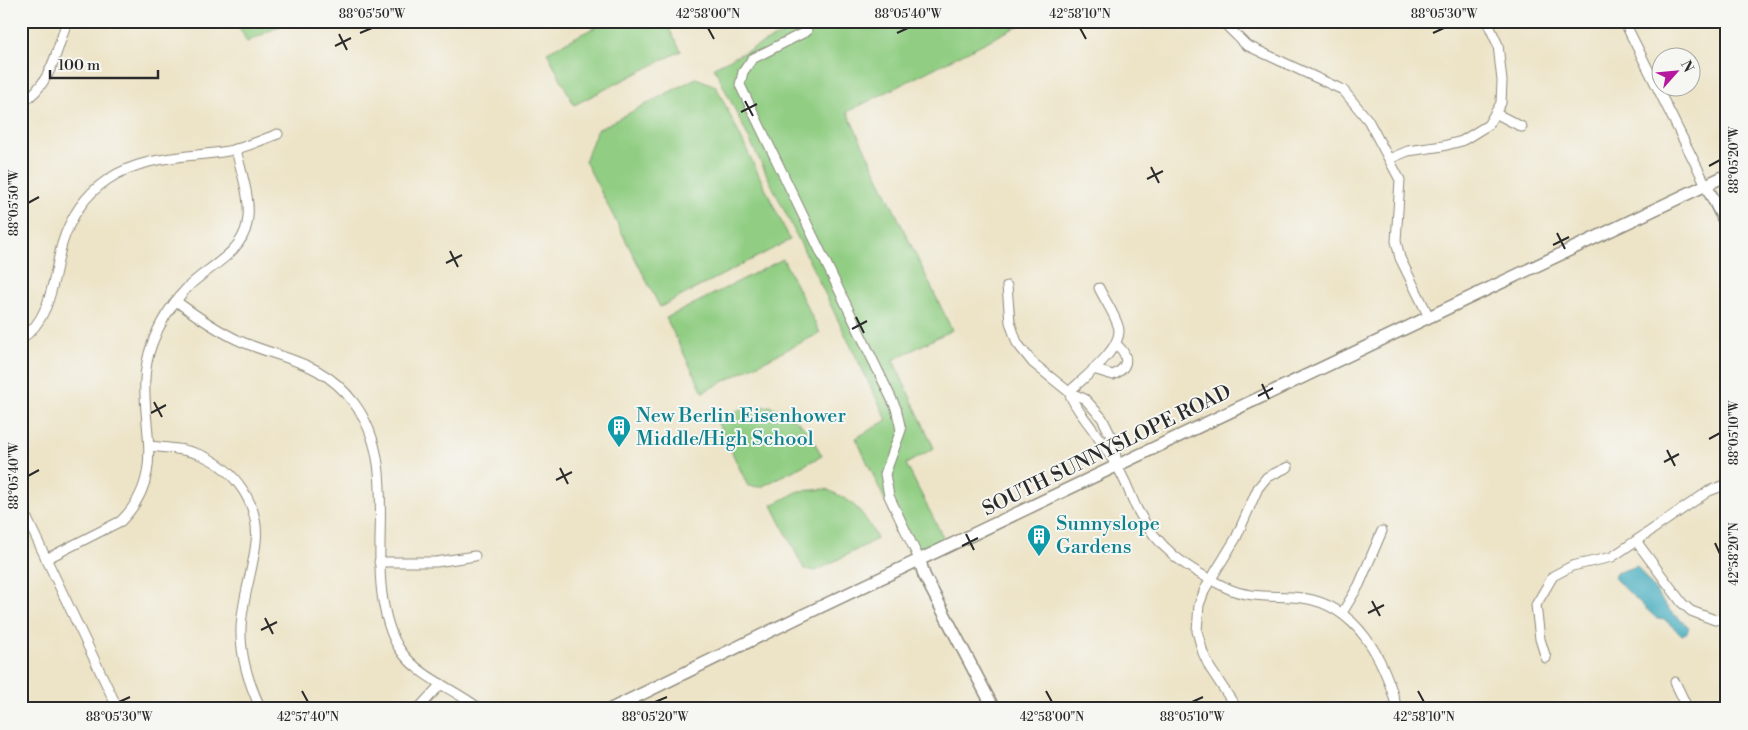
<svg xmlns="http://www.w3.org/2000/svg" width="1748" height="730" font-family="'Libre Bodoni',serif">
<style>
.green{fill:#91ce83;stroke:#5e7c57}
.water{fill:#3fabbe;stroke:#356b74}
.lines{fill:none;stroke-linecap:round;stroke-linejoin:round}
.street-casing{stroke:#8c887a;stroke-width:11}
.secondary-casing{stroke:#8c887a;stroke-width:14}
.street{stroke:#fff;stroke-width:9}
.secondary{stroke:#fff;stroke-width:11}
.ticks{fill:none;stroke:#2b2b2b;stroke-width:2}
.labels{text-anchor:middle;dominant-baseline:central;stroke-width:4;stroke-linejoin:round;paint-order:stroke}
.culture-label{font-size:20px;fill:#0d838f;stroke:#f6f6f2;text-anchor:start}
.street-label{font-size:20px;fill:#2b2b2b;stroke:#f6f6f2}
.neatline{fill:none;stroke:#2b2b2b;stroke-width:2}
.ticks-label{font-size:12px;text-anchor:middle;fill:#2b2b2b}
</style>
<rect width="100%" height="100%" fill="#f6f6f2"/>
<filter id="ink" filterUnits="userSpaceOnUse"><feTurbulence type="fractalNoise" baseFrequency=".02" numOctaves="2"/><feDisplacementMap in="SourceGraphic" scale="10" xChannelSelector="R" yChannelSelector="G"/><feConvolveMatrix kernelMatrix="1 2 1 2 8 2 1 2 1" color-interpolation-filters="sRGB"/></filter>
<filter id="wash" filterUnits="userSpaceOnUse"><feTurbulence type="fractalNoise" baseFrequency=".0096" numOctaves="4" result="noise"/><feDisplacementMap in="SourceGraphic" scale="20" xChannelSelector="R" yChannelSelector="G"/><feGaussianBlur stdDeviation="1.12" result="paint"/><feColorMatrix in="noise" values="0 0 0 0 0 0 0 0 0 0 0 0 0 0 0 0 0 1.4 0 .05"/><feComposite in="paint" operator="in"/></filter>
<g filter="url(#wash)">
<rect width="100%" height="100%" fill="#ede4c8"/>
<g class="green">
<path d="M236,21H290L247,42Z"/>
<path d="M607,21H665L681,51L574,105L547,52Z"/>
<path d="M809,21H1028L847,112L952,330L893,360L934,448L906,464L948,547L914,563L856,438L887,420L714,67Z"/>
<path d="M696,78L716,86L790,240L660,307L585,161L597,130Z"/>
<path d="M783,259L820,333L703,392L666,318Z"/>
<path d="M771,406C800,419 807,428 822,456L761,487L748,486L717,421L743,408Z"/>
<path d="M826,489C855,502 863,511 877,539L816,571L804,569L772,505L799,491Z"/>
</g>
<path class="water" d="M1637,566L1670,611L1689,627L1688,632L1682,635L1665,620L1657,619L1614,578L1616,573Z"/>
</g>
<g filter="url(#ink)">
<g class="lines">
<g class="street-casing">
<g id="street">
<path d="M1222,21L1246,45L1343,90L1368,120L1400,180L1396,241L1400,258L1429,317"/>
<path d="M1624,21L1706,185"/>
<path d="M165,24L166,21"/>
<path d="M807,31L752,59L743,72L740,85L896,408L901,430L885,474L889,496L920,561"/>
<path d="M21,103C51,85 56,53 67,21"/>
<path d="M1495,113L1522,127"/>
<path d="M1389,159L1408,151L1443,146L1462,141L1488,125L1501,103L1502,81L1498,45L1487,21"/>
<path d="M1007,286L1010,322L1017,343L1033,363L1069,392L1085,399L1102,418L1114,442L1117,466"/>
<path d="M176,301C195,315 218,331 240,341C284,360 323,361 354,403C397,460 372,536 383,601C386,618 391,637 401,651C420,678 455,689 480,709"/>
<path d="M21,339C52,319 53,277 62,244C70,218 85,195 107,180C143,155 187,158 228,151C245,148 261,140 278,134"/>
<path d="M1093,369L1113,375C1130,367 1129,355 1116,344"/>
<path d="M1069,392C1074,407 1084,417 1093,430C1101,441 1109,453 1116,465C1125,478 1130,495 1137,509C1158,549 1187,569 1227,588C1249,599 1278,595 1302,598C1357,605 1385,660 1397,709"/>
<path d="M1069,392C1083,378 1120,351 1119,330C1118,319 1104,299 1099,288"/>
<path d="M149,446C166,448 184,448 201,455C235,469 260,505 256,542C253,571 242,599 241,628C240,657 249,684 261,709"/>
<path d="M21,506L118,709"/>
<path d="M1636,541L1682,603L1691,611L1715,620L1727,618"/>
<path d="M46,559L121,521C176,466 128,408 152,344C159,324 172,304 186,289C205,268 241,255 247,224C252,200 241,173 236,149"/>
<path d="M379,562H436L475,556"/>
<path d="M1342,613L1359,585L1382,531"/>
<path d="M1546,658L1540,639L1536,605L1553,576L1572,566L1612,557L1709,491L1727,484"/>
<path d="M1675,682L1688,709"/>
<path d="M418,709L441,684"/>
<path d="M1237,709L1210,668L1203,653L1197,631L1199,605L1205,589L1236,538L1258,488L1267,477L1288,467"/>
</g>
</g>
<g class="secondary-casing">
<g id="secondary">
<path d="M1706,185L1727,226"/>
<path d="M920,561L924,575L994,709"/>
<path d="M611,709L795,619L1727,175"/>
</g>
</g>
<use href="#street" class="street"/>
<use href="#secondary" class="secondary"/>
</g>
</g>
<path class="ticks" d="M708,28L714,39M1080,28L1086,39M360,33L372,28M897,33L908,28M1433,33L1444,28M339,34L347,50M335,46L351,38M745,101L753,116M741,112L757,104M1709,166L1720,160M1151,167L1159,183M1147,179L1163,171M28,203L39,197M1557,233L1565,249M1553,245L1569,237M450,251L458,267M446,263L462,255M856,317L864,333M852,329L867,321M1262,384L1269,399M1258,396L1273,388M154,402L162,417M151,413L166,405M1709,439L1720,433M1667,450L1675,466M1664,462L1679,454M560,468L568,484M28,476L39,470M556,480L572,472M966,534L974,550M1715,543L1720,554M962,546L978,538M1372,601L1380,616M1368,613L1384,605M265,618L273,634M261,630L277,622M302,691L308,702M1046,691L1052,702M1418,691L1424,702M119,702L130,697M655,702L667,697M1192,702L1203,697"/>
<defs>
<g id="building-pin" transform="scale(1.25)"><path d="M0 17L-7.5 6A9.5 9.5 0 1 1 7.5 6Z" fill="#0f9aa8" stroke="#f6f6f2"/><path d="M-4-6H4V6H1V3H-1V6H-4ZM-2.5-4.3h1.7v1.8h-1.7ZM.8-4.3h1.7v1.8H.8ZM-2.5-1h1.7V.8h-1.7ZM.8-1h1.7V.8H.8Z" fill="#fff"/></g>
</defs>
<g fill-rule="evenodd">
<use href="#building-pin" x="619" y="427"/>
<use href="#building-pin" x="1039" y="536"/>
</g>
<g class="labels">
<g class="culture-label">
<text x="636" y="416">New Berlin Eisenhower<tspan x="636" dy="23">Middle/High School</tspan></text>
<text x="1056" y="524">Sunnyslope<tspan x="1056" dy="23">Gardens</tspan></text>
</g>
<g class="street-label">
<text transform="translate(1107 451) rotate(-26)">SOUTH SUNNYSLOPE ROAD</text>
</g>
</g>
<rect width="1748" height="730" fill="none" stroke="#f6f6f2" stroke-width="55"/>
<g transform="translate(1676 72) rotate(63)"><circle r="24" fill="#f6f6f2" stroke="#a5a5a2"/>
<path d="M0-4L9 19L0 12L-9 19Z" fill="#b5179e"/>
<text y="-8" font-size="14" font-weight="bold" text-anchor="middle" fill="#2b2b2b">N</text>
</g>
<path d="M50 70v8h108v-8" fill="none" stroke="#2b2b2b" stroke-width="2.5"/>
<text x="58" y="70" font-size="15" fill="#2b2b2b" stroke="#f6f6f2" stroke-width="4" paint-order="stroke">100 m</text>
<rect x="28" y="28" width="1692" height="674" class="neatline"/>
<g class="ticks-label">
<text x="372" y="18">88°05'50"W</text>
<text x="708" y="18">42°58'00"N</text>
<text x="908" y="18">88°05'40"W</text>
<text x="1080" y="18">42°58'10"N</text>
<text x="1444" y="18">88°05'30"W</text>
<text transform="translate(1734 160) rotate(-90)" y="4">88°05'20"W</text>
<text transform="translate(14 203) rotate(-90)" y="4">88°05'50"W</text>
<text transform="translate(1734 433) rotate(-90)" y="4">88°05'10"W</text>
<text transform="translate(14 476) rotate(-90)" y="4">88°05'40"W</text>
<text transform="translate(1734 554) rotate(-90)" y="4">42°58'20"N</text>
<text x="119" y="721">88°05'30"W</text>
<text x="308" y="721">42°57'40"N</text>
<text x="655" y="721">88°05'20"W</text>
<text x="1052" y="721">42°58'00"N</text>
<text x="1192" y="721">88°05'10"W</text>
<text x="1424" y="721">42°58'10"N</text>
</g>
</svg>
